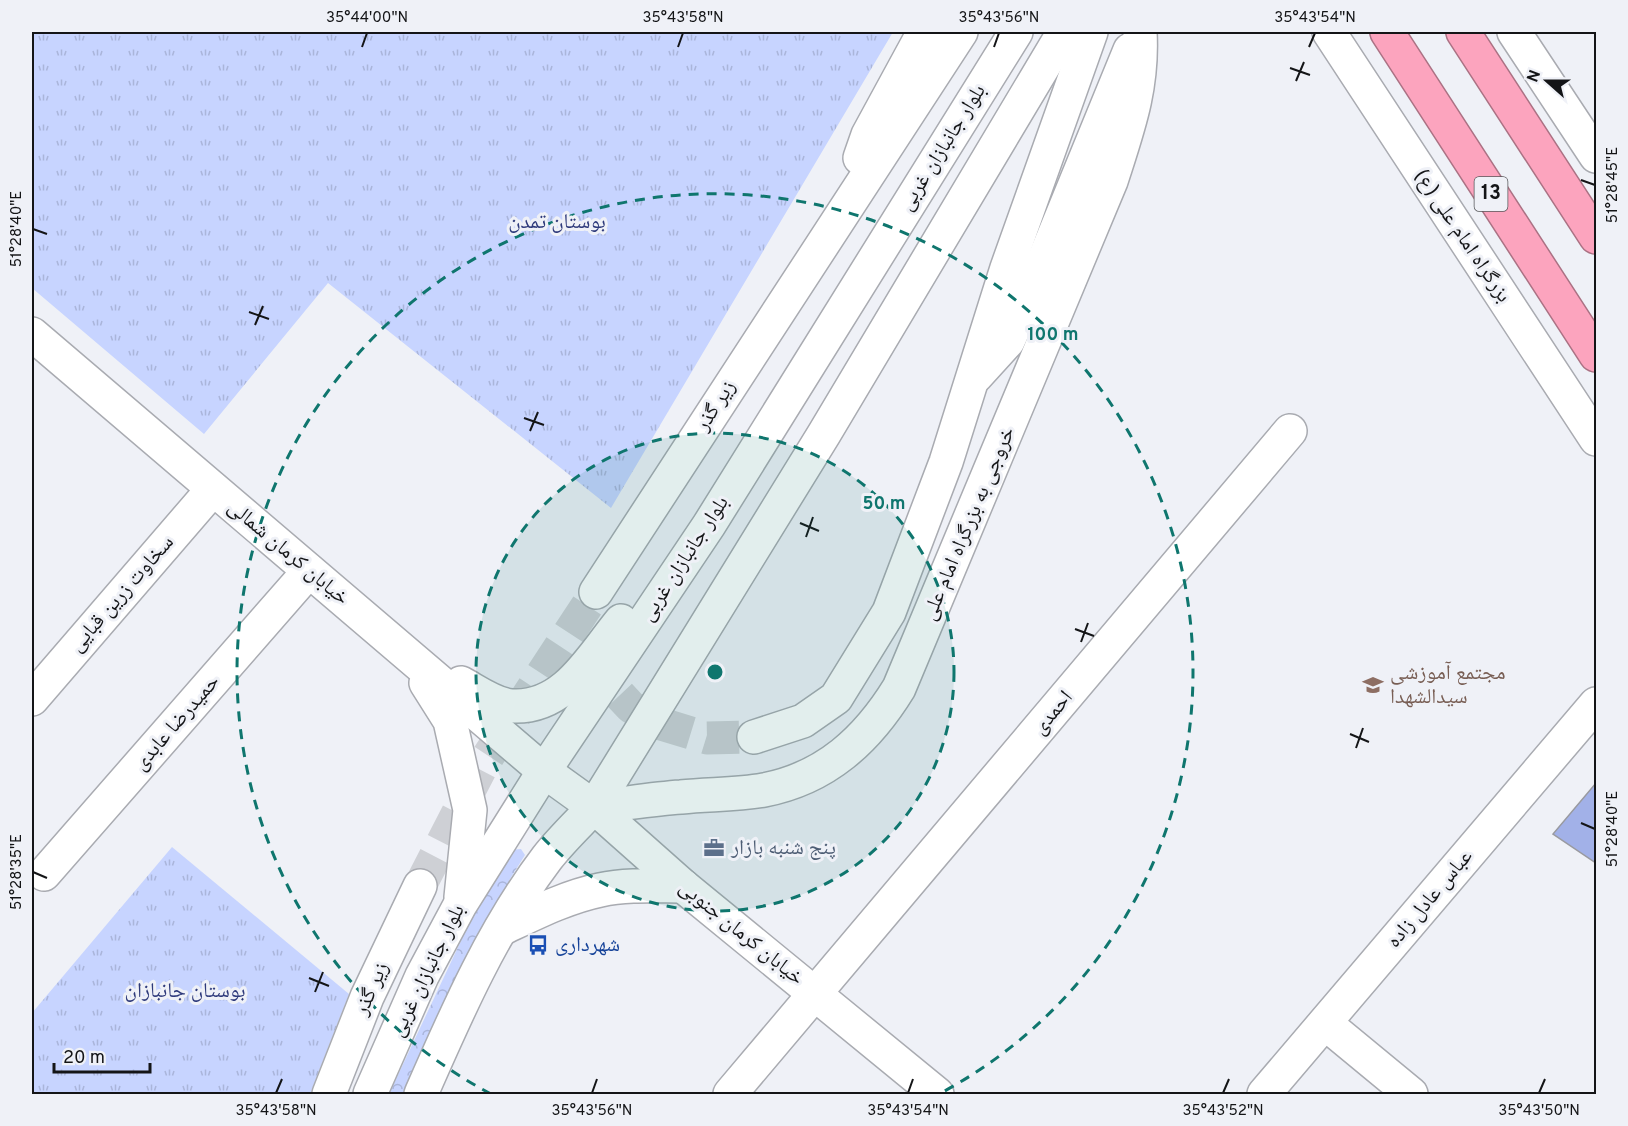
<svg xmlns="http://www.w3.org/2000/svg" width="1628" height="1126" font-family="Overpass,'Noto Naskh Arabic',sans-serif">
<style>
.grass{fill:url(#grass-tufts)}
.forest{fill:url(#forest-crowns)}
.building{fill:#a2b1e8;stroke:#999aa0;stroke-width:1.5}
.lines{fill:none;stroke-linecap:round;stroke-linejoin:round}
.secondary-tunnel{stroke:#ced0d5;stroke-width:33;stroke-dasharray:33 16;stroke-linecap:butt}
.street-casing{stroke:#a9abb1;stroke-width:36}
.secondary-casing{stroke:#a9abb1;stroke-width:36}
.highway-casing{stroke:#ab7284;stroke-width:36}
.street{stroke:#fff;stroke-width:33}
.secondary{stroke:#fff;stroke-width:33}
.highway{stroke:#fca4be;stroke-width:33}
.ticks{fill:none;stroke:#141517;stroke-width:2}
.ring{fill:none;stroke:#0f766e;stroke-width:3;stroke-dasharray:10 8}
.labels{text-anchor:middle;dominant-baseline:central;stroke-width:6;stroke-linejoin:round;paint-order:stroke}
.shield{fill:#eff1f7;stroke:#56575a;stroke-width:1.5}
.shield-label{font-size:20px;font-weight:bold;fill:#141517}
.street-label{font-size:21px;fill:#141517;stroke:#eff1f7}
.park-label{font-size:21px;fill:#2e3a7b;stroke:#eff1f7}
.education-label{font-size:21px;fill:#785e54;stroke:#eff1f7;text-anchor:start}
.service-label{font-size:21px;fill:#4e5e75;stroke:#eff1f7;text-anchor:start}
.transit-label{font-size:21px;fill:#164399;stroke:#eff1f7;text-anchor:start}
.centre{fill:#0f766e;stroke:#eff1f7;stroke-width:3}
.ring-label{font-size:18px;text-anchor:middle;font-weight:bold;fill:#0f766e;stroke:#eff1f7;stroke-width:6;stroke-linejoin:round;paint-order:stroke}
.neatline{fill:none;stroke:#141517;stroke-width:2}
.ticks-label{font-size:15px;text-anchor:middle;fill:#141517}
</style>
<defs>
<pattern id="grass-tufts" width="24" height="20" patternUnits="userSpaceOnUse" patternTransform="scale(1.5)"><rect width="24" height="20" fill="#c7d4ff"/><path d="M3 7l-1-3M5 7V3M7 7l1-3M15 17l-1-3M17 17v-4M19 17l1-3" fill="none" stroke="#aab5da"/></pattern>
<pattern id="forest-crowns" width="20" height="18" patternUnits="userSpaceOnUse" patternTransform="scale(1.5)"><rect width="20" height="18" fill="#c7d4ff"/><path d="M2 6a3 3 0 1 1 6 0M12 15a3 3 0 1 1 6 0" fill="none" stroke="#aab5da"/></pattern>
</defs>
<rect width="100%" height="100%" fill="#eff1f7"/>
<g class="grass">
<path d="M32,32H893L611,508L328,283L204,434L32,288Z"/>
<path d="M172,847L349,994L310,1094H32V1013Z"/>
</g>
<path class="forest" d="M521,849L525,855L510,879L443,1025L415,1094H389L498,862L508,850Z"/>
<path class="building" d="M1596,783V863L1553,834Z"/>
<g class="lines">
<g class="secondary-tunnel">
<path d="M602,650L616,691L631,707L658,723L707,738L754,737"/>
<path d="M420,886L483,764L596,592"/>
</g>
<g class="street-casing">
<g id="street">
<path d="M32,699L213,489"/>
<path d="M594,807L683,886L937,1094"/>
<path d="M44,874L309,571"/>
<path d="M501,929C533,914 566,897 600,890C627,884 656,886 683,886"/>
<path d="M1325,1023L1411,1094"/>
<path d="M730,1094L1290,431"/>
<path d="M1264,1094L1596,704"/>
</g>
</g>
<g class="secondary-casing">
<g id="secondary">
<path d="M1329,32L1596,439"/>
<path d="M1514,32L1596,156"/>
<path d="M860,158L868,135L924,32"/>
<path d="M32,334L544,771L594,807"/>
<path d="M976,376L1008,341L1037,277L1130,50"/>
<path d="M596,592L961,32"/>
<path d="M426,683L450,721L470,810L461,897"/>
<path d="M461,683C476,691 495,705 512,706C565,709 592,656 621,621"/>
<path d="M754,737L803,721L836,698L889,612L946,462L1007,268L1091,32"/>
<path d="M594,807C623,804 652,799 681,797C708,794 737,795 764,790C826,778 867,740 899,688L1111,181C1128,128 1143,88 1140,32"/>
<path d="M329,1094L367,997L420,886"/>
<path d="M370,1094L422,976L460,905L544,771L709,525L1016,32"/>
<path d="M421,1094C456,1014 493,929 547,858C561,840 578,824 594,807L824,434L1064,32"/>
</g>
</g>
<g class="highway-casing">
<g id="highway">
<path d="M1387,32L1596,355"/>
<path d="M1463,32L1596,237"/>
</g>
</g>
<use href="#street" class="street"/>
<use href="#secondary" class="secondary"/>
<use href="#highway" class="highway"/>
</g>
<path class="ticks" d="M362,47L367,33M678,47L683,33M994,47L999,33M1309,47L1315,33M1290,68L1310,75M1296,81L1304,62M1581,180L1595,185M33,229L47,234M249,312L269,319M255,325L263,306M524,418L544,425M530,431L538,412M800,523L819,531M806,537L813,517M1075,629L1094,636M1081,642L1088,623M1350,734L1369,742M1356,748L1363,728M1581,823L1595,829M33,872L47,878M309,978L329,986M315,992L323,972M276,1093L282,1079M592,1093L597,1079M908,1093L913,1079M1223,1093L1229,1079M1539,1093L1545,1079"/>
<circle cx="715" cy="672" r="239" fill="#0f766e" fill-opacity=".12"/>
<g class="ring">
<circle cx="715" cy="672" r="239"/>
<path d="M491 1094A478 478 0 1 1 939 1094"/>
</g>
<defs>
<g id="school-bare" transform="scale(1.62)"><path d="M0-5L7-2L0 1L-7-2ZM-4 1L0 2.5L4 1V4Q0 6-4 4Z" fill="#8d6e63" stroke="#eff1f7" stroke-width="2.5" paint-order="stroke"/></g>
<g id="office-bare" transform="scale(1.62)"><path d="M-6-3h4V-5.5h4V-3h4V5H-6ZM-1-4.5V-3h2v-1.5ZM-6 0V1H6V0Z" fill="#5c6f8a" stroke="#eff1f7" stroke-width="2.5" paint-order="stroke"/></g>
<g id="bus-bare" transform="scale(1.62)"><path d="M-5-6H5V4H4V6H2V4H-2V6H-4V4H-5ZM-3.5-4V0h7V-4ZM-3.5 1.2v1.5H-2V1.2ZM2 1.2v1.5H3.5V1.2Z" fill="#1a4fb4" stroke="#eff1f7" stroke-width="2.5" paint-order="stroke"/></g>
</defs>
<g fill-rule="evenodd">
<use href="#school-bare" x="1373" y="685"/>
<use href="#office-bare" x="714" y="848"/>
<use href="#bus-bare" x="538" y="945"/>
</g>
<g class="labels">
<rect class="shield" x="1474.5" y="177" width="33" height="34" rx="4.5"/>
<g class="shield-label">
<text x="1491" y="194">13</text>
</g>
<g class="street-label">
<text transform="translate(943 148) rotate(-58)">بلوار جانبازان غربی</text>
<text transform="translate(1462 236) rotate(56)">بزرگراه امام علی (ع)</text>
<text transform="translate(716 406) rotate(-57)">زیر گذر</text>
<text transform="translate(969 524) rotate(-67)">خروجی به بزرگراه امام علی</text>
<text transform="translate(288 553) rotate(40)">خیابان کرمان شمالی</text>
<text transform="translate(685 559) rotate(-57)">بلوار جانبازان غربی</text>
<text transform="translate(122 594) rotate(-49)">سخاوت زرین قبایی</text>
<text transform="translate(1053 713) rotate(-50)">احمدی</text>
<text transform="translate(177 723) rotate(-49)">حمیدرضا عابدی</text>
<text transform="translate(1430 899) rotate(-50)">عباس عادل زاده</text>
<text transform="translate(741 933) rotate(39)">خیابان کرمان جنوبی</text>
<text transform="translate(428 971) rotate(-64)">بلوار جانبازان غربی</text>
<text transform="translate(372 989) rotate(-66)">زیر گذر</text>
</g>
<g class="park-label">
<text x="557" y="222">بوستان تمدن</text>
<text x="185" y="991">بوستان جانبازان</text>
</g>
<g class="education-label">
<text x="1390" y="673">مجتمع آموزشی<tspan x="1390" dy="24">سیدالشهدا</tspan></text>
</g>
<g class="service-label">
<text x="731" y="848">پنج شنبه بازار</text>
</g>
<g class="transit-label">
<text x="555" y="945">شهرداری</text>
</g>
</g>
<circle cx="715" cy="672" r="9" class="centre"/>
<g class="ring-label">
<text x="1053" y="340">100 m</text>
<text x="884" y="509">50 m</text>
</g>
<rect width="1628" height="1126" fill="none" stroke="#eff1f7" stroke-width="66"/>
<g transform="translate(1547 81) rotate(291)" stroke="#eff1f7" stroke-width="4.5" paint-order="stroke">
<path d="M0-4.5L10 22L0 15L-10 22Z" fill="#141517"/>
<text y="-9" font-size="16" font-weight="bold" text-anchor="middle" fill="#141517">N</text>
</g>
<path d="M54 1063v9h96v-9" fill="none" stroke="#141517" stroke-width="3"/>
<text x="63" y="1063" font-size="18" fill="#141517" stroke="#eff1f7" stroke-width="4.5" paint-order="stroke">20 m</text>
<rect x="33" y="33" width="1562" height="1060" class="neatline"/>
<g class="ticks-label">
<text x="367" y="22">35°44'00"N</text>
<text x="683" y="22">35°43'58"N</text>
<text x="999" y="22">35°43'56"N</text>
<text x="1315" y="22">35°43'54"N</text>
<text transform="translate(1612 185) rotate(-90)" y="5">51°28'45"E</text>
<text transform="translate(16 229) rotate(-90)" y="5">51°28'40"E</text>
<text transform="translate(1612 829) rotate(-90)" y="5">51°28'40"E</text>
<text transform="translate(16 872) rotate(-90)" y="5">51°28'35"E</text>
<text x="276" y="1115">35°43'58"N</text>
<text x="592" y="1115">35°43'56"N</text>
<text x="908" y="1115">35°43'54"N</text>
<text x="1223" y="1115">35°43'52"N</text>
<text x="1539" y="1115">35°43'50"N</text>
</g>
</svg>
